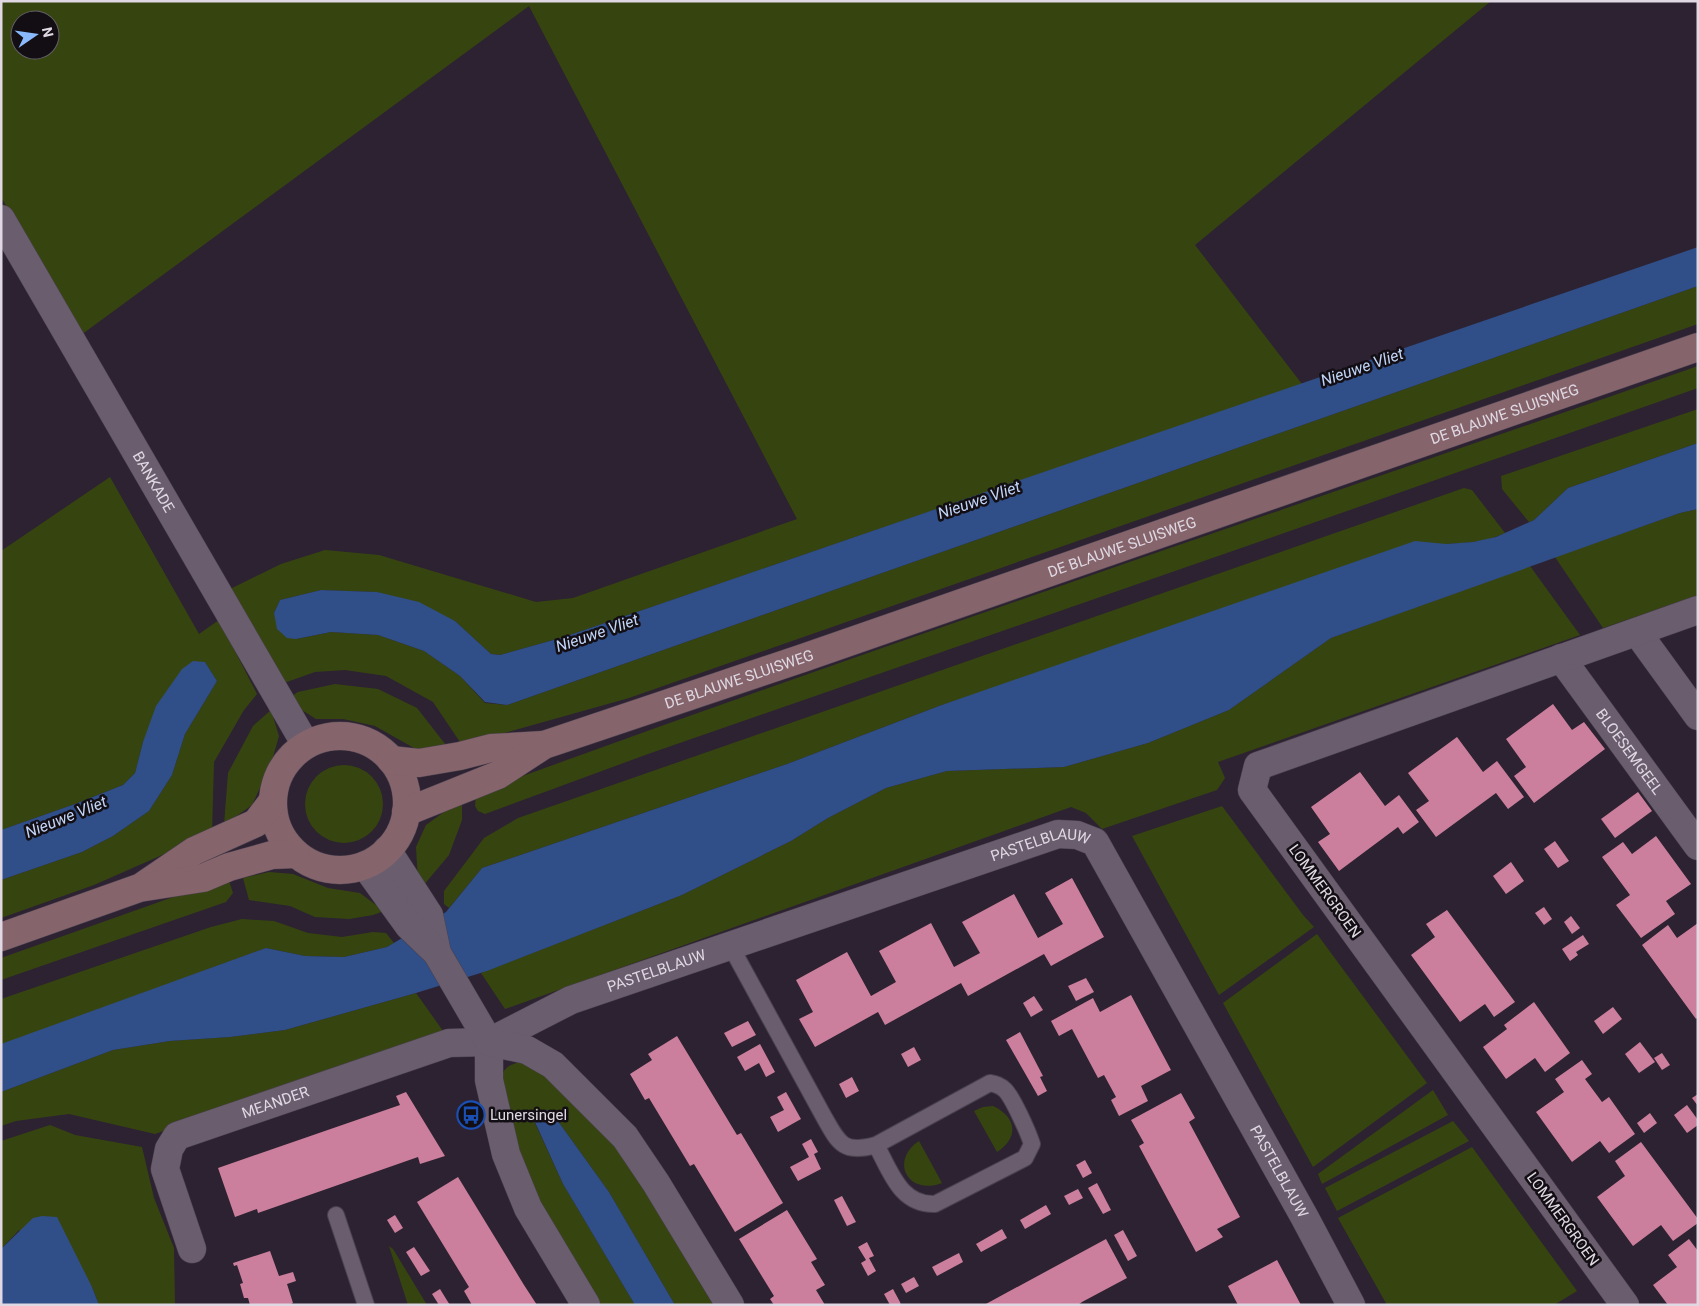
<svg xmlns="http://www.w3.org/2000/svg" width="1699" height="1306" font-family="Roboto,sans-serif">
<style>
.green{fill:#364510;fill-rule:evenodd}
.water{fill:#304e87}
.building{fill:#cb7f9c}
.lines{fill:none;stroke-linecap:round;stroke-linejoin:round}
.service-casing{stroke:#4a414e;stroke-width:18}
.minor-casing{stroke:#4a414e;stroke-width:29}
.tertiary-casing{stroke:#4a414e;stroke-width:29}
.secondary-casing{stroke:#4a414e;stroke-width:29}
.service{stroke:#695d6e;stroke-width:16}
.minor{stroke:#695d6e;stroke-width:28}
.tertiary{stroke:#695d6e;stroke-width:28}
.secondary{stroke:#85646c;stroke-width:28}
.labels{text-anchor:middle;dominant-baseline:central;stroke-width:5;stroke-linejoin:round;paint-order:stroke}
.street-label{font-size:15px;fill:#e0d9e3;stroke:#120e14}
.poi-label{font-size:15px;fill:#e0d9e3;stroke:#120e14;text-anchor:start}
.water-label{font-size:16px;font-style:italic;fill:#c2d5f7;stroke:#120e14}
</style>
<rect width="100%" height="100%" fill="#2d2231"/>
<g class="green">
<path d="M1,1H1491L1195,245L1302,384L564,637L500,655L491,654L455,621L377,592L321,590L280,600L274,613L296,639L331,632L378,635L424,651L460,676L485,703L507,705L1698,286V324L629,698L462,745L433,702L386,676L345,670L315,672L284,683L228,590L281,564L325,550L379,555L536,602L573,598L797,519L529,6L81,335L1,197ZM20,20H50V50H20Z"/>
<path d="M1698,366V388L1270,538L648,754L485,814L478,811L475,806L476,793C881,645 1290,508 1698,366Z"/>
<path d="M1698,409V443L1568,488L1534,520L1529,522L1502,489L1501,476Z"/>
<path d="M110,477L199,634L219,620L257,694L244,710L214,762L212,833L94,885L1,918V880L82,852L113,836L149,811L172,775L185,734L217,681L205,662L143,742L135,773L123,785L75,804L1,830V551Z"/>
<path d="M1464,488L1472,490L1505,533C1486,542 1467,543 1446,544L939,706L787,764L482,868L449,908L444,904V891L484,838L518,818Z"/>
<path d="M1698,509V595L1603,628L1555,557L1680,513Z"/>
<path d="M1530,566L1580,635L1218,762L1225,778L1217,790L1102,829L1086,813L1071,807L505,1009L481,973L682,895L791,841L828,818L886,788L947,771L1064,767L1148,743L1229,710L1331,638Z"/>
<path d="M335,684L378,689L417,708L449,749L434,751L414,748L375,726L343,719H316L286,700L298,692Z"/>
<path d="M271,710L279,736L271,764L252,805L224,825L228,773L253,726Z"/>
<circle cx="344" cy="804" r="39"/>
<path d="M462,799V820L449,855L422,887L418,881L416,847L426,825Z"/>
<path d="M1222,806L1303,915L1314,927L1219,995L1132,836Z"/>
<path d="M269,872L293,874L328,888L360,893L384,911L373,915L349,919L315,917L290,906L249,900L243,878Z"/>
<path d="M229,881L233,893L226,902L1,980V958L193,890Z"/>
<path d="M242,919L274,921L308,933L342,937L373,932L386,933L394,943L387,947L344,957L305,956L266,948L1,1045V999L211,927Z"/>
<path d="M1317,934L1427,1083L1313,1167L1223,1003Z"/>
<path d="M416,993L443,1031L155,1134L69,1114L16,1121L1,1126V1092L113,1050L170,1041L230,1037L285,1030Z"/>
<path d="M525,1061L540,1066L610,1138L638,1178L713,1305H675L609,1192L550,1110L534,1121L563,1184L635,1305H595L521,1170L499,1082C504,1067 509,1064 525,1061Z"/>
<path d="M1433,1090L1448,1115L1322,1184L1318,1174Z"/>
<path d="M993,1106C1017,1117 1019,1138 997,1152L974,1111L983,1107Z"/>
<path d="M1453,1121L1469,1141L1337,1211L1325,1188Z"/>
<path d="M50,1125L75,1135L142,1147L154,1198L174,1248L175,1305H99L92,1287L19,1230L1,1249V1141Z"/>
<path d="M919,1141L942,1183C908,1196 889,1161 919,1141Z"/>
<path d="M1472,1147L1577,1291L1554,1305H1387L1338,1218Z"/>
<path d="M389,1246L393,1249L427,1305H408Z"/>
</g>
<g class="water">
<path d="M1698,247V286L507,705L485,702L460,676L424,651L378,635L331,632L296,639L287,638L277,629L274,613L280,600L321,590L377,592L419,602L455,621L491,654L500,655L564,637Z"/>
<path d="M1698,443V509L1680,513L1331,638L1229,710L1148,743L1064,767L947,771L886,788L828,818L791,841L682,895L487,971L416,993L285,1030L230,1037L170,1041L113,1050L1,1092V1044L266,948L305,956L344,957L387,947L446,912L482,868L787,764L939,706L1415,541L1446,544L1473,542L1496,537L1534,520L1568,488Z"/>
<path d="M193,661L205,662L217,681L185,734L172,775L149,811L113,836L82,852L1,880V830L75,804L123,785L135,773L143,742L156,706L182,669Z"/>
<path d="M539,1110H550L609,1192L675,1305H635L563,1184L534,1120Z"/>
<path d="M42,1216L57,1217L92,1287L99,1305H1V1249L33,1218Z"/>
</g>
<g class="building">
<path d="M1553,704L1572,730L1584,722L1605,749L1534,803L1514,776L1526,767L1506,739Z"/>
<path d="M1457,737L1483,772L1497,761L1524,797L1508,809L1496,793L1436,837L1416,810L1429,801L1408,773Z"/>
<path d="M1360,772L1385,806L1399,795L1419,822L1403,834L1398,827L1339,871L1318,842L1330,834L1311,807Z"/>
<path d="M1638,792L1652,811L1615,838L1601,819Z"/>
<path d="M1656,836L1691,884L1666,901L1675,914L1641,938L1616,905L1630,895L1602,857L1623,842L1632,854Z"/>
<path d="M1555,841L1569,861L1558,868L1544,849Z"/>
<path d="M1511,862L1524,881L1506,894L1493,876Z"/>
<path d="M1072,878L1104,937L1051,966L1044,954L968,996L961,983L885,1025L878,1012L815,1047L799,1019L813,1012L796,980L847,952L871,996L896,982L879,951L931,923L954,967L980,953L962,922L1014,894L1038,938L1063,924L1045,893Z"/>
<path d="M1544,907L1552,919L1544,925L1535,913Z"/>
<path d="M1447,910L1515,1002L1494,1017L1485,1004L1460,1022L1411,955L1435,937L1426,924Z"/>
<path d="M1571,916L1580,928L1572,934L1564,922Z"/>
<path d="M1698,923V1017L1696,1019L1642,945L1668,925L1677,938Z"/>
<path d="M1583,935L1589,944L1576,952L1578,955L1570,961L1562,949Z"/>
<path d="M1086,978L1094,992L1076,1001L1068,986Z"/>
<path d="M1131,995L1171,1070L1141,1086L1148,1101L1119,1116L1111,1100L1116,1097L1104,1075L1098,1078L1072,1029L1059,1036L1051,1021L1093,998L1100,1012Z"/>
<path d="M1034,996L1043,1010L1031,1017L1023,1003Z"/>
<path d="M1534,1002L1570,1053L1545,1072L1535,1058L1506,1079L1483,1047L1507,1029L1504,1025Z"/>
<path d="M1613,1007L1622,1019L1603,1034L1594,1021Z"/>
<path d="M748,1021L756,1035L732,1047L724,1033Z"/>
<path d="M1020,1032L1043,1076L1040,1077L1047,1091L1038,1096L1006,1040Z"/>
<path d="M677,1036L737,1135L741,1133L783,1203L735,1232L694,1164L690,1166L649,1098L645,1100L630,1074L652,1060L648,1054Z"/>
<path d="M1640,1042L1655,1062L1639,1073L1625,1054Z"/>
<path d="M760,1044L775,1072L766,1077L759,1063L745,1071L737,1057Z"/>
<path d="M914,1047L921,1060L908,1067L901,1054Z"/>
<path d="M1662,1053L1670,1065L1662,1070L1654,1058Z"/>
<path d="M1582,1060L1592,1074L1585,1079L1602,1102L1609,1097L1635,1134L1609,1153L1600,1141L1572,1162L1536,1112L1564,1092L1555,1079Z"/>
<path d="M852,1077L859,1091L846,1098L839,1084Z"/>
<path d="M406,1092L445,1156L420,1164L418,1157L258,1213L257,1209L235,1217L218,1168L400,1105L396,1096Z"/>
<path d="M786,1092L801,1119L778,1132L770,1117L784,1110L777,1097Z"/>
<path d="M1181,1093L1195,1118L1189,1122L1240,1217L1217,1229L1223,1237L1196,1252L1139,1146L1144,1143L1131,1120Z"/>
<path d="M1698,1094V1106L1692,1098Z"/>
<path d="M1687,1105L1698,1120V1125L1687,1133L1674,1115Z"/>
<path d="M1650,1113L1657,1123L1644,1133L1637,1123Z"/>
<path d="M811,1139L818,1152L814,1154L821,1169L798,1181L790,1167L809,1157L802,1144Z"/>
<path d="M1641,1142L1698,1219V1223L1673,1241L1661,1225L1633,1246L1597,1197L1625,1176L1615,1161Z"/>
<path d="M1085,1160L1092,1173L1083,1178L1076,1165Z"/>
<path d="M458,1177L524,1285L537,1305H472L464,1291L469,1287L417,1202Z"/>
<path d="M1097,1183L1111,1210L1103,1214L1088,1188Z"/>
<path d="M1078,1189L1083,1198L1069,1205L1064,1196Z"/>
<path d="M842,1196L856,1222L847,1226L834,1200Z"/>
<path d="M1046,1205L1051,1214L1025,1229L1020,1220Z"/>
<path d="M787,1210L817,1259L811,1262L825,1285L816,1290L825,1305H774L770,1299L774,1296L739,1239Z"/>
<path d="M395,1215L403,1228L395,1233L387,1220Z"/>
<path d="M1002,1229L1007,1238L981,1252L976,1244Z"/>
<path d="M1123,1230L1137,1256L1128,1261L1114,1235Z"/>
<path d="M1106,1239L1127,1278L1082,1302L1078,1305H984Z"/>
<path d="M1689,1239L1698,1251V1305H1668L1653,1285L1677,1267L1668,1255Z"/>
<path d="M867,1242L874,1256L869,1258L876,1271L868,1276L861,1263L866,1260L858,1247Z"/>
<path d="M414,1247L430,1271L421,1276L406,1252Z"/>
<path d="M270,1251L279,1276L293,1272L296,1281L287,1284L293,1303L289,1305H250L248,1298H244L240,1284L243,1283L237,1265L234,1266L233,1263Z"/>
<path d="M959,1253L963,1262L937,1276L932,1267Z"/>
<path d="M1277,1260L1301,1305H1238L1228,1286Z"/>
<path d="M914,1277L919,1286L906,1293L901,1284Z"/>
<path d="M440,1289L448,1302L450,1305H439L432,1294Z"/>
<path d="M893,1289L900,1302L901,1305H890L884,1294Z"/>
</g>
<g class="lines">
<g class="service-casing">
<g id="service">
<path d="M730,945L824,1117C839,1144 844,1154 876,1145L990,1083C996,1084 1000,1085 1005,1090C1013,1098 1028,1132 1032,1144L1025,1158L935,1204C900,1205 891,1172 876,1145"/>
<path d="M336,1215L366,1305"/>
</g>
</g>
<g class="minor-casing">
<g id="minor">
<path id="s1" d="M1,219L306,745"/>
<path d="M1637,632L1698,716"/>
<path id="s2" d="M1561,658L1698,846"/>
<path id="s3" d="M192,1249L165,1169L169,1149L177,1136L449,1043L489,1042L571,1000L1058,834L1077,835L1095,842L1305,1218L1351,1305"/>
<path d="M1625,1305L1252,790L1258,766L1698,610"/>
</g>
</g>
<g class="tertiary-casing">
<g id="tertiary">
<path d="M387,850L429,915L437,953"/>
<path d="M365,865L409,926L437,953L489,1042V1080L506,1154L528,1208L586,1305"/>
<path d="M489,1042L527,1050L553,1065L625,1137L656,1183L730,1305"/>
</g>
</g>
<g class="secondary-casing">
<g id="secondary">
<circle cx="340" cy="803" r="67"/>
<path d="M391,760L419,763L460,756L491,748L543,745"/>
<path id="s4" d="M406,812L498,775L544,745L803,658L1698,347"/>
<path d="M144,885L194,851L256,823L272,802"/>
<path d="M1,937L139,888L203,878L229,867L272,855L296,854"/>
</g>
</g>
<use href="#service" class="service"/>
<use href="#minor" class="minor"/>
<use href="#tertiary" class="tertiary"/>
<use href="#secondary" class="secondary"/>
</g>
<defs>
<g id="bus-ring" transform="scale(1.4375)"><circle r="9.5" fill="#120e14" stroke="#1a4fb4" stroke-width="1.5"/><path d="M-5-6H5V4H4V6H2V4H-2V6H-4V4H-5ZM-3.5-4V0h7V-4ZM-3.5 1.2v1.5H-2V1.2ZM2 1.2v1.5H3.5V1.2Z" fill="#1a4fb4"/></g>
</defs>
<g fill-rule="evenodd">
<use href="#bus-ring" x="471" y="1115"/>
</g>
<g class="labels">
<g class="street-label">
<text stroke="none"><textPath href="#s4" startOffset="1170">DE BLAUWE SLUISWEG</textPath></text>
<text stroke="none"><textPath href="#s1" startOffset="304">BANKADE</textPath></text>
<text stroke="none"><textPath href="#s4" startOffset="765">DE BLAUWE SLUISWEG</textPath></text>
<text stroke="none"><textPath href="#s4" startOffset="360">DE BLAUWE SLUISWEG</textPath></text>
<text stroke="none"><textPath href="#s2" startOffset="116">BLOESEMGEEL</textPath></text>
<text stroke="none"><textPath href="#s3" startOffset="1035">PASTELBLAUW</textPath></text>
<text transform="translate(1325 891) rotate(54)">LOMMERGROEN</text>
<text stroke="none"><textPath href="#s3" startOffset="630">PASTELBLAUW</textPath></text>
<text stroke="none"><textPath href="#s3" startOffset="224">MEANDER</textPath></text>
<text stroke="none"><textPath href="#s3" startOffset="1470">PASTELBLAUW</textPath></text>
<text transform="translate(1563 1219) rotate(54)">LOMMERGROEN</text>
</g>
<g class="poi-label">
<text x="490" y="1115">Lunersingel</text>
</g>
<g class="water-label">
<text transform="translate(1362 367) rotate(-19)">Nieuwe Vliet</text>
<text transform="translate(979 500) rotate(-19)">Nieuwe Vliet</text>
<text transform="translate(597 633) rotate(-19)">Nieuwe Vliet</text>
<text transform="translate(66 817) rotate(-22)">Nieuwe Vliet</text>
</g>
</g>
<rect width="1699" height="1306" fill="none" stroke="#e0d9e3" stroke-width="5"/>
<g transform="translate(35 35) rotate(77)"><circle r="24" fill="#120e14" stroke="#645f67"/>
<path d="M0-4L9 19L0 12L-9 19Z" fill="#8abafc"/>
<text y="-8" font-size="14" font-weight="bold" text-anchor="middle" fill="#e0d9e3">N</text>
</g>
</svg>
